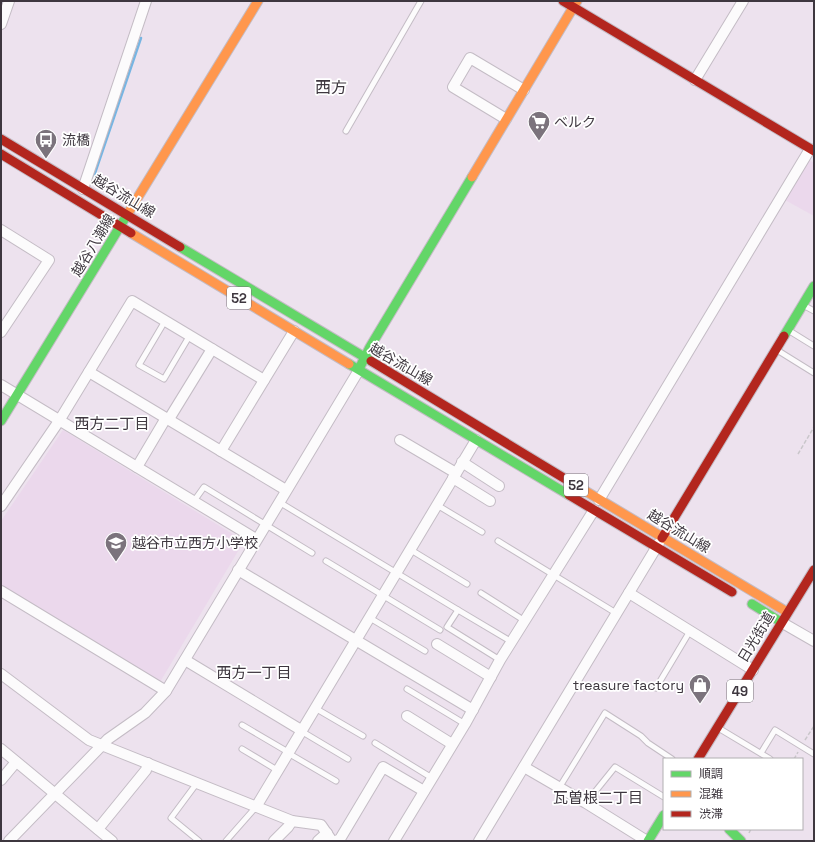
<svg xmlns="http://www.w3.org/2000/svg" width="815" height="842" font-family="'Space Grotesk','Noto Sans JP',sans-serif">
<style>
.built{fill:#ebd8ec}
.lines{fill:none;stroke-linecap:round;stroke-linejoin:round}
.stream{stroke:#77b5e2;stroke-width:2.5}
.lane-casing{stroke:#c4bcc5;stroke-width:7}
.street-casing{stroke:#c4bcc5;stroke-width:12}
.fast-casing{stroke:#c4bcc5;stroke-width:11}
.slow-casing{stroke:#c4bcc5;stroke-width:11}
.jam-casing{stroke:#c4bcc5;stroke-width:11}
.path{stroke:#c9c6ca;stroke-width:1.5;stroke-dasharray:4 2;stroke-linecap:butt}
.lane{stroke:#fcfbfc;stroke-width:5}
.street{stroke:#fcfbfc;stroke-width:10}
.fast{stroke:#63d668;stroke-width:9}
.slow{stroke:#ff974d;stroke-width:9}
.jam{stroke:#b3261e;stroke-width:9}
.labels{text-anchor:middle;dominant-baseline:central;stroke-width:3.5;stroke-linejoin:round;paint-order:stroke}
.shield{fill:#fff;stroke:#787379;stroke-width:1}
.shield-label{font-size:13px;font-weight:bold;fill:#3e373f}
.poi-label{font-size:14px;fill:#3e373f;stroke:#fff;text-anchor:start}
.street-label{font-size:14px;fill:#3e373f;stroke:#fff}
.neighbourhood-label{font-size:15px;fill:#3e373f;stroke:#fff}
.quarter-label{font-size:16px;fill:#3e373f;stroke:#fff}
</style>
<rect width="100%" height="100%" fill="#ede2ee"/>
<g class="built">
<path d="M809,160L814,163V216L785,200Z"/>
<path d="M63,430L244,541L160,682L1,586V521Z"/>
</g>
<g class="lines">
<g class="stream">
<path d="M1,4L2,1"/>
<path d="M94,176L141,38"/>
</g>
<g class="lane-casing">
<g id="lane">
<path d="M346,131L421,1"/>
<path d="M803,305L814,311"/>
<path d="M165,321L139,365L164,379L190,335"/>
<path d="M788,330L814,346"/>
<path d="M777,350L814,373"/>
<path d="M194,501L204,487L312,553"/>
<path d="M279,502L458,610"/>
<path d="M437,505L482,532"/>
<path d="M498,541L616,613"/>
<path d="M411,550L467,584"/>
<path d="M326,561L440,630"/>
<path d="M481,593L525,621"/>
<path d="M370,618L425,651"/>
<path d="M500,660L447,627L458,610L512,642"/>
<path d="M656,688L690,631"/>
<path d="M407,689L465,724"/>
<path d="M315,708L363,736"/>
<path d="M242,725L288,752"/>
<path d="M720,729L770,759"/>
<path d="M301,731L348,759"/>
<path d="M375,743L432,778"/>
<path d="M242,749L277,770"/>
<path d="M288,753L336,781"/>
<path d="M761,753L775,730L814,754"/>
<path d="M196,782L194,787L171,818L199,841"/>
<path d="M559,788L605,713L641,736L648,743L672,759"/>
<path d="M586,803L615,767L664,797"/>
<path d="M226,841L256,807"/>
</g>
</g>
<g class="street-casing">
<g id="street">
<path d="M1,24L9,1"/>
<path d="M695,80L743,1"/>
<path d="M506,119L453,87L470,58L524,90"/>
<path d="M83,189L146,1"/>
<path d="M1,230L49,260L1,332"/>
<path d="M89,372L286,490"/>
<path d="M1,385L256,539"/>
<path d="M169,419L212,349"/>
<path d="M400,440L456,473"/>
<path d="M221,451L294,331"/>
<path d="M462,462L499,486"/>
<path d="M137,467L166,418"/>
<path d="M453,478L490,501"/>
<path d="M599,500L810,149"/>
<path d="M1,506L59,421L132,301L264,380"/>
<path d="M238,570L473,710"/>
<path d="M1,591L166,691"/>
<path d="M629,593L753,670"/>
<path d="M781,622L814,641"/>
<path d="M437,644L491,677"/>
<path d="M185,660L301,730"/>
<path d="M1,674L89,740L292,821L321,825L332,841"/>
<path d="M407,716L452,744"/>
<path d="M1,749L112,841"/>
<path d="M524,767L586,803L647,841"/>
<path d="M1,780L16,762"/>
<path d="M256,807L476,440"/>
<path d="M98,829L146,770L148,763"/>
<path d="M9,841L108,739L145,713L166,691L359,370"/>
<path d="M274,841L288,827L292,821"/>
<path d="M318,841L327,833"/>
<path d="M336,841L340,839L383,767L424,791"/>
<path d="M394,841L465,724L500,660L594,510"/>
<path d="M479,841L659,543"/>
</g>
</g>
<g class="fast-casing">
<g id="fast">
<path d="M180,247L371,361"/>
<path d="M784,336L814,286"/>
<path d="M349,364L569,495"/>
<path d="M360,367L370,347L472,177"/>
<path d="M1,421L127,215"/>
<path d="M752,604L781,622"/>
<path d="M729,829L741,841"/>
<path d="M648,841L664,815"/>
</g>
</g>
<g class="slow-casing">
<g id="slow">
<path d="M472,177L577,1"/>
<path d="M127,215L258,1"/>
<path d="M131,233L349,364"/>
<path d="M572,483L787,612"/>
</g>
</g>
<g class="jam-casing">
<g id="jam">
<path d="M563,1L814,151"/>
<path d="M1,139L180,247"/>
<path d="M1,154L131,233"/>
<path d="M371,361L572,483"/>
<path d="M569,495L732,592"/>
<path d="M662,538L784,336"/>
<path d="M698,759L814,570"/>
</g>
</g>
<g class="path">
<path d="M798,454L814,427"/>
<path d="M805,740L814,726"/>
<path d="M794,759L798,752"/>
<path d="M749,833L751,829"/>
</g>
<use href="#lane" class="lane"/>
<use href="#street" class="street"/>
<use href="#fast" class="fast"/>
<use href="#slow" class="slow"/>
<use href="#jam" class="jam"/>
</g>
<defs>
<g id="supermarket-pin" transform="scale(1.15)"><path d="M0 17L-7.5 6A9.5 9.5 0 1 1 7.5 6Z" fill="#7b737c" stroke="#fff"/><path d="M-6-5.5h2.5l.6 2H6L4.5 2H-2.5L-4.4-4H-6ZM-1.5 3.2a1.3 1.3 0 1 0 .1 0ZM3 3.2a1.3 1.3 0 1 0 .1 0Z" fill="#fff"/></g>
<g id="bus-pin" transform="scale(1.15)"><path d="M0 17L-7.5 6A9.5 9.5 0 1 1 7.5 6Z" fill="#7b737c" stroke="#fff"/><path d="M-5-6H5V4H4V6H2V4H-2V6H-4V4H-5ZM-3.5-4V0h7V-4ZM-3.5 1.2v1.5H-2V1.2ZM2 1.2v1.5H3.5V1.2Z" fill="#fff"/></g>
<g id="school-pin" transform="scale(1.15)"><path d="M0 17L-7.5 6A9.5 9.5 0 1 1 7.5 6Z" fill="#7b737c" stroke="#fff"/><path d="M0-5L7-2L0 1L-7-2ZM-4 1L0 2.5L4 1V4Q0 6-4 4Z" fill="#fff"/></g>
<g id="shop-pin" transform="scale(1.15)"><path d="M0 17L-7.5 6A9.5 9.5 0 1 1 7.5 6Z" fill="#7b737c" stroke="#fff"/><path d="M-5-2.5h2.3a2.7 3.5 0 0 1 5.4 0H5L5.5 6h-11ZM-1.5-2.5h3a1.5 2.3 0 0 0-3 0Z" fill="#fff"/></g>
</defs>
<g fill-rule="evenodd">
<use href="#supermarket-pin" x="539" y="122"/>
<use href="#bus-pin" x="46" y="140"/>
<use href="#school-pin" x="116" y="543"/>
<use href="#shop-pin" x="700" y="685"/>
</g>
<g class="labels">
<g class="shield">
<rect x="227" y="287" width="24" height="22" rx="3"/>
<rect x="564" y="474" width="24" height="22" rx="3"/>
<rect x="727" y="680" width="26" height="22" rx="3"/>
</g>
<g class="shield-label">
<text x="239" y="298">52</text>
<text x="576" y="485">52</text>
<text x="740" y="691">49</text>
</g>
<g class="poi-label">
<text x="554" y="122">ベルク</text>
<text x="62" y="140">流橋</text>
<text x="132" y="543">越谷市立西方小学校</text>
<text x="684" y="685" text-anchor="end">treasure factory</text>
</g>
<g class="street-label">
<text transform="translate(124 196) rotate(31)">越谷流山線</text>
<text transform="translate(93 245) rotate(-59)">越谷八潮線</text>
<text transform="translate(401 364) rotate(30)">越谷流山線</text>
<text transform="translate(679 531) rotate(31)">越谷流山線</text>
<text transform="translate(756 637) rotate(-59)">日光街道</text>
</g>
<g class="neighbourhood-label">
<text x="112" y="423">西方二丁目</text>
<text x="254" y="672">西方一丁目</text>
<text x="598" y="797">瓦曽根二丁目</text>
</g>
<g class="quarter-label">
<text x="331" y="87">西方</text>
</g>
</g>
<rect width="815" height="842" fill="none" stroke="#3e373f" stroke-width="4"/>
<rect x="663" y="758" width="140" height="72" fill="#ffffff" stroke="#b2afb2"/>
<rect x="671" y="771" width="20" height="6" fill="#63d668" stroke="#b2afb2"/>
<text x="699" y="778" font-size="12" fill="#3e373f">順調</text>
<rect x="671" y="791" width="20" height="6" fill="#ff974d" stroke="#b2afb2"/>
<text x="699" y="798" font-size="12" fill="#3e373f">混雑</text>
<rect x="671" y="811" width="20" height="6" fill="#b3261e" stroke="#b2afb2"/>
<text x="699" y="818" font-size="12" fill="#3e373f">渋滞</text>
</svg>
